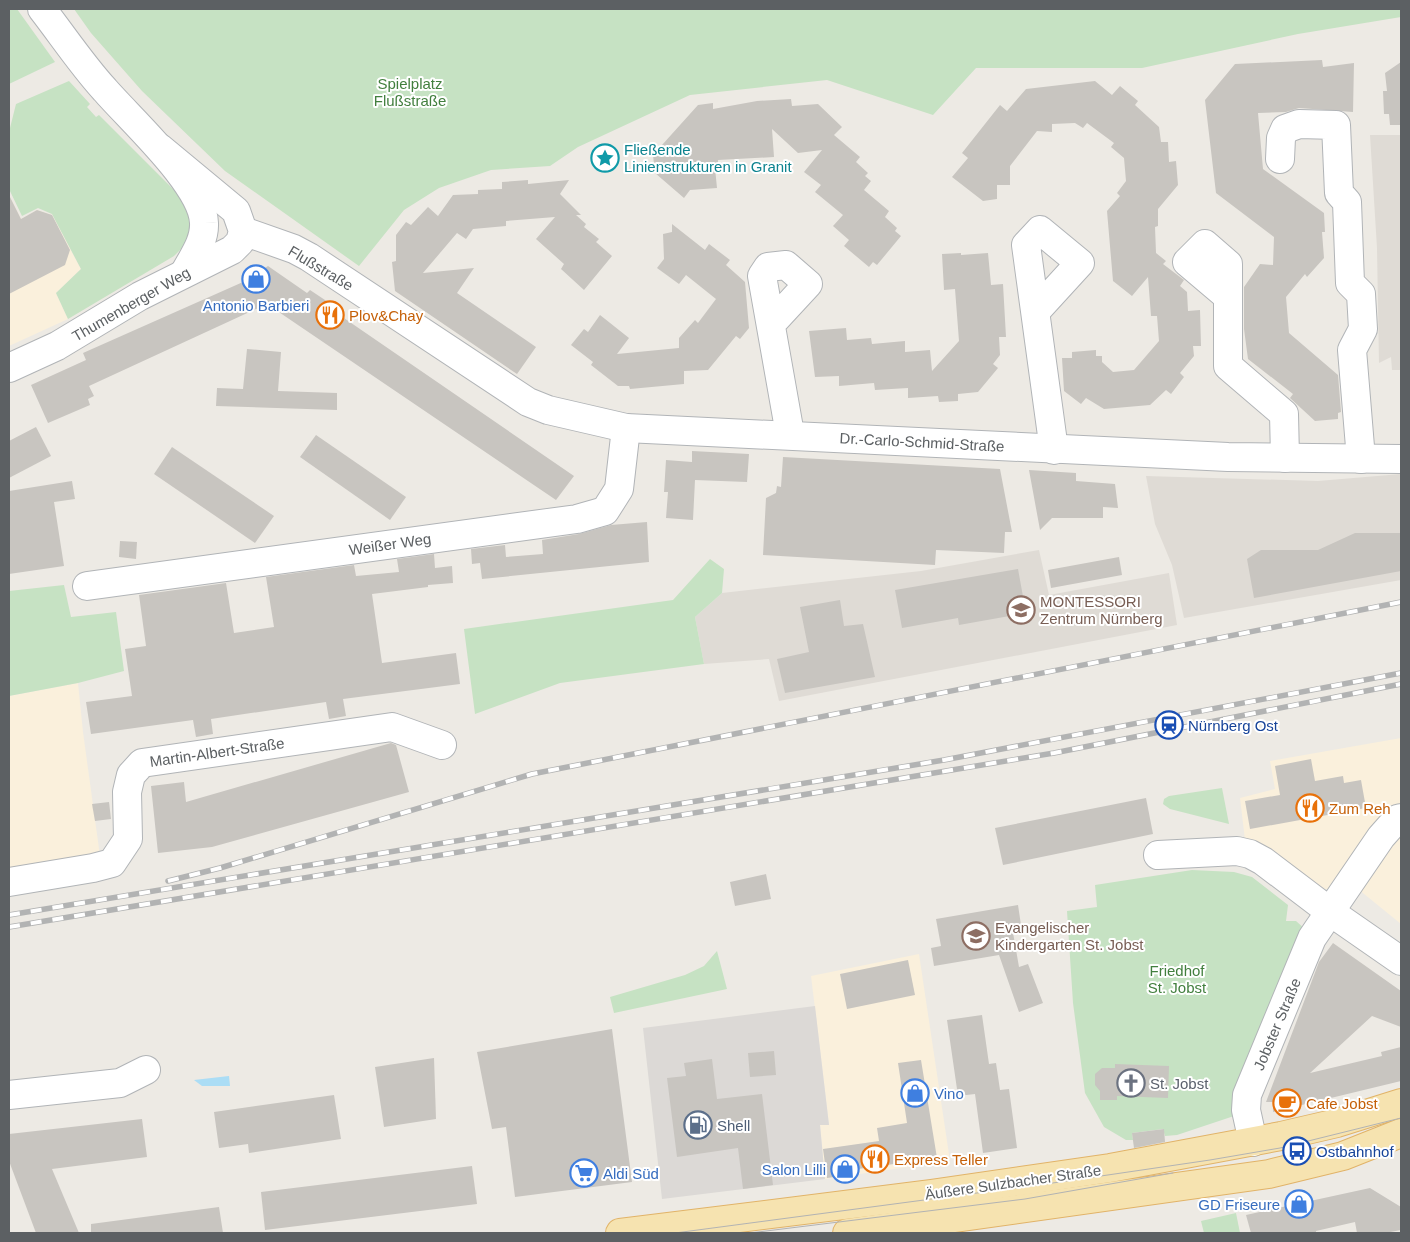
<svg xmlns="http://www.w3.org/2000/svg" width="1410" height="1242" font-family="Helvetica,sans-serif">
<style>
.commercial{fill:#faf0dc}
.industrial{fill:#dcd9d6}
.education{fill:#dfdbd5}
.green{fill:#c6e2c3}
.water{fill:#abddf5}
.building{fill:#c8c5c0}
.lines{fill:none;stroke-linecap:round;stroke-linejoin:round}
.minor-casing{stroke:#b1b4b7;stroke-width:30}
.major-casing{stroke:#e1b368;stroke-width:30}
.minor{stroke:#fff;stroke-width:28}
.major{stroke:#f6e3b0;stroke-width:28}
.tram{stroke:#b2b3b3;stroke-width:1}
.rail-casing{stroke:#b2b3b3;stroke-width:5.5}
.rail{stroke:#fff;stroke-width:4;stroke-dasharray:11;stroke-linecap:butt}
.labels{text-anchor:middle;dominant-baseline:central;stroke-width:4;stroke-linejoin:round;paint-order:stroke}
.park-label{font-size:15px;fill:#427f3e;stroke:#fff}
.culture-label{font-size:15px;fill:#0d838f;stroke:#fff;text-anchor:start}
.street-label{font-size:15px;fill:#5c6063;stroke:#fff}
.shop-label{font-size:15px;fill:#366cbe;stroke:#fff;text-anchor:start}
.food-label{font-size:15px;fill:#c56008;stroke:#fff;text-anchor:start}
.education-label{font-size:15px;fill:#785e54;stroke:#fff;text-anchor:start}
.transit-label{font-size:15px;fill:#164399;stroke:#fff;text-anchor:start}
.worship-label{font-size:15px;fill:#5b616d;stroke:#fff;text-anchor:start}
.service-label{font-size:15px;fill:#4e5e75;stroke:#fff;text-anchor:start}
</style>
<rect width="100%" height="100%" fill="#edeae4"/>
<g class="commercial">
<path d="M9,195L21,219L37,210L52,215L81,269L56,293L68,319L9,346Z"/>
<path d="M78,683L83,732L100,856L9,869V696Z"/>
<path d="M1401,738V924L1358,889H1320L1245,840L1240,798L1275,789L1270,761Z"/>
<path d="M919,954L950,1161L825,1179L820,1124H829L811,976Z"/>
</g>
<path class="industrial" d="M815,1006L829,1125H820L825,1179L662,1199L643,1028Z"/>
<g class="education">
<path d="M1370,135H1401V370H1392L1391,357L1379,363L1377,248Z"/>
<path d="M1401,474V580L1184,618L1172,565L1155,524L1146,476L1318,481Z"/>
<path d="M1039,550L1049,595L1169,573L1177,625L779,701L769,659L704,664L695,617L722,593L921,571Z"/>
</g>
<g class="green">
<path d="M9,9H17L55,62L9,84Z"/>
<path d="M74,9H1401V17L1298,34L1142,68H976L933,115L827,80L690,95L578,147L550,166L491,170L439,188L404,210L359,266L225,171L142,91L91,33Z"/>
<path d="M69,81L90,104L87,107L96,117L99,115L189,205L193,228L188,242L174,256L68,319L56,293L81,269L52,214L38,208L22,216L9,189V132L16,104Z"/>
<path d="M710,559L724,569L722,593L695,617L704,664L560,683L475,714L464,629L673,600Z"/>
<path d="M64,585L71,617L116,612L124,671L78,683L9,696V591Z"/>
<path d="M1222,788L1229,824L1170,809L1163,804L1164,799L1169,796Z"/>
<path d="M1192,870L1234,872L1252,877L1288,905L1286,921H1296L1305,929L1234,1116L1177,1135L1165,1136L1163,1129L1132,1133L1133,1140H1126L1104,1127L1085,1093L1073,1003L1067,911L1097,907L1095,885Z"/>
<path d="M717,951L727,989L614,1013L610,997L685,975L704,966Z"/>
<path d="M1236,1213L1240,1233H1204L1201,1221Z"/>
</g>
<path class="water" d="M229,1076L230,1086H202L194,1080Z"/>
<g class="building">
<path d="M1322,60L1323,67L1354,63L1353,112L1299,108L1286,112L1258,113L1263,169L1324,213L1325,232H1322L1324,258L1307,277L1305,274L1286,297L1289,333L1338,375L1341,412L1338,413V419L1315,421L1290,398L1293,394L1248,359L1244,329V287L1260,264L1273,265L1274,237L1216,193L1205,100L1235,64Z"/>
<path d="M1401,62V125H1390L1389,114H1384L1383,91H1387L1385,73Z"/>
<path d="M1095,81L1112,95L1120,86L1138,101L1135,105L1159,127L1161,142H1168L1169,162L1176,161L1178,185L1158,209V226L1155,227L1156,253L1166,261L1163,264L1184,280L1180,286L1187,292L1188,311L1200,310L1201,346H1193L1194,356L1180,373L1184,377L1171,394L1166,390L1150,405L1104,409L1086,398L1081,404L1064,391L1062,358H1072V352L1096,350V356H1102V362L1113,372L1134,370L1159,341L1157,316H1151L1148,277L1132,296L1113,281L1107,211L1120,196L1117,193L1126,181L1124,158L1111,147L1114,143L1087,123L1083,128L1075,123L1052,124V132L1037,131L1010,166V185H997V199L983,201L952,177L968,158L962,153L1000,105L1007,111L1026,89Z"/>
<path d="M791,99L792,106L818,104L842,127L834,135L860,157L856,162L868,173L865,176L871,181L864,190L889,211L885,217L897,228L895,231L901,236L877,265L873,262L869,267L844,246L849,240L833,226L843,215L815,192L821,185L804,172L822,150L798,153L772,129L774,157L718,160V167L715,168L717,188L690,190L684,198L655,173L653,155L698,105L713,103V109L757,101Z"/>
<path d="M528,180V184L569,180L560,194L581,215H576L586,224L584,227L599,239L596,242L612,256L584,290L561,269L564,264L536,239L555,217L506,221V226L473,229L466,239L457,233L423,273L474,268L457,293L536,347L517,374L395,291L392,262L396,261V235L406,222L411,225L428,207L438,216L453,195L478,194V190L502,189V182Z"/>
<path d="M9,195L21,219L37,210L52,215L70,250L65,265L9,294Z"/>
<path d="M672,224L705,250L709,244L730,260L726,265L745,282L749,328L740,339L736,336L708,370L684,371V384L630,389L629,386H618L591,365L593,362L571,345L584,329L588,332L600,315L629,338L617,354L679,348V338L695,320L698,323L716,299L686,275L679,284L657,268L664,259L663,234L672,232Z"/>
<path d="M961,253V255L988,253L991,285L1003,284L1006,337H999L1000,355L993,364L998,368L978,392L958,394V401L939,402L938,396L908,398V388L875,390L874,383L839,386V376L815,377L809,331L846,328L847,340L871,338L872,344L905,341V352L930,350L932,371L959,341L955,289L944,290L942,254Z"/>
<path d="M268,266L307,293L310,290L343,312L341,316L574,476L556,500L267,304L89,386L94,396L88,399L90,405L48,423L31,385L86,360L83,353L243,282Z"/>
<path d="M247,349L281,352L278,391L337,393V410L216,406L217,388L243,389Z"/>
<path d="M36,427L51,456L9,478V441Z"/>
<path d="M316,435L406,497L390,520L300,457Z"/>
<path d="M172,447L274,516L255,543L154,474Z"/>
<path d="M692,451L749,454L747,482L695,480L693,520L666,518L668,492H664L666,460L692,462Z"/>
<path d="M783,457L1000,469L1012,532H1005L1004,553L936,550L935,565L763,555L766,498L776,493L777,486L781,487Z"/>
<path d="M1029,470L1076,473V481L1115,484L1118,508L1103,507V518H1052L1040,530Z"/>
<path d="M72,481L75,499L54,502L64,566L9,574V491Z"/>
<path d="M647,522L649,562L482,579L480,563L472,564L471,549L505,545L506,557L543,554L542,540L579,534L611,525Z"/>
<path d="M1355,533H1401V571L1254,598L1247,559L1261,550H1318Z"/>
<path d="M120,541L137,542L136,559L119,557Z"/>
<path d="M434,554L435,568L452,566L453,583L428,585V587L372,594L382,663L456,653L460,684L343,699L346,716L329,719L326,702L211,719L213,734L196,737L193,720L91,734L86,702L132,696L125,649L146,646L139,595L226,583L234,633L274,627L266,577L354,565L356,576L399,572L397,559Z"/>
<path d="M1119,557L1122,575L1051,588L1048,570Z"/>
<path d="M1018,569L1026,613L959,625L958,618L902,628L895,590Z"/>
<path d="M840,600L844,626L863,624L875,677L785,693L777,659L809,652L800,607Z"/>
<path d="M391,743L396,745L409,792L212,847L158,853L151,786L184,782L186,802Z"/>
<path d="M1311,759L1315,781L1343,776L1344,783L1361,780L1366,808L1250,829L1245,801L1280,795L1275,766Z"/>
<path d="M1146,798L1153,834L1003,865L995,828Z"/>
<path d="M109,802L111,819L95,821L92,804Z"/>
<path d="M766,874L771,899L735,906L730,882Z"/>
<path d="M1018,905L1021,925L1012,927L1019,967L1028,964L1043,1003L1019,1012L999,955L934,966L931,948L941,946L936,919Z"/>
<path d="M1333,943L1401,991V1027L1372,1016L1310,1073L1382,1056L1381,1052L1401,1047V1081L1273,1112V1102H1266L1319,962Z"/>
<path d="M908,960L915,995L847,1009L840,974Z"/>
<path d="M982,1015L989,1064L996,1063L1000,1090L1009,1089L1017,1148L983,1153L975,1094L958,1096L947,1020Z"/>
<path d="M612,1029L632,1182L515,1197L506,1127L492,1129L477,1052Z"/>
<path d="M774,1051L776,1075L750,1077L748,1053Z"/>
<path d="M434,1058L436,1119L384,1127L375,1067Z"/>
<path d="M712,1059L717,1099L762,1094L773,1185L743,1189L738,1148L677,1157L667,1078L686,1076L684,1063Z"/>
<path d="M921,1060L937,1158L858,1169L859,1174L827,1178L823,1149L879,1141L877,1128L907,1123L898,1063Z"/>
<path d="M1115,1064L1169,1066L1168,1098L1117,1096V1100H1100V1091L1095,1085V1074L1102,1068H1115Z"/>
<path d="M334,1095L341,1139L249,1153L248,1144L219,1148L214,1112Z"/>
<path d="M142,1119L147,1157L52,1169L79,1233H36L9,1161V1134Z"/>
<path d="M1164,1129L1165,1142L1134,1148L1132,1133Z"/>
<path d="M472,1166L477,1204L265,1230L261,1192Z"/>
<path d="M1370,1188L1401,1207V1230L1385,1233H1357L1355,1222L1316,1231V1233H1251L1246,1215Z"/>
<path d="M219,1207L223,1233H91V1224Z"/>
</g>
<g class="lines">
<g class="minor-casing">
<g id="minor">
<path d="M42,9C63,36 82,65 105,90C131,120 203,185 204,223C205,241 193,257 185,272"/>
<path d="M1280,159L1281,138L1285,129L1299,124L1336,125L1339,193L1347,202L1350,283L1361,294L1363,329L1352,350L1361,459"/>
<path d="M243,231L294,249L309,257L528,402L548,410L626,428L1228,457L1401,459"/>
<path d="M1226,295L1187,262L1205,244L1228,264V366L1284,414L1285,458"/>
<path d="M1037,310L1080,263L1040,230L1026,245L1054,450"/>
<path d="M771,324L808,284L786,265L768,267L762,276L790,434"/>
<path d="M9,368L57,346L140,296L232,250L240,242L243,231L236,211L160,148"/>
<path d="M87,586L577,519L605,511L619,489L626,428"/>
<path d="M1158,855L1237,851L1250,854L1263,861L1329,911L1401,961"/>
<path d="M9,882L93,868L112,863L128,839L127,792L131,775L142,763L392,727L442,745"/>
<path d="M9,1095L120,1083L146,1070"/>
<path d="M1253,1142L1246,1110L1247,1095L1312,938L1381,837L1397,819L1401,818"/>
</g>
</g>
<g class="major-casing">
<g id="major">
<path d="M620,1233L932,1194L1110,1168L1281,1136L1337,1123L1401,1103"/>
<path d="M847,1233L1269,1174L1343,1156L1401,1133"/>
</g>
</g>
<use href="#minor" class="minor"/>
<use href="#major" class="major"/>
<g class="tram">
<path d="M675,1233L1060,1182L1210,1160L1280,1148L1401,1118"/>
<path d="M750,1233L1025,1199L1173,1173"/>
</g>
<g class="rail-casing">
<g id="rail">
<path d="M168,881L220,868L532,774L1401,602"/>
<path d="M9,915L944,760L1401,673"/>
<path d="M9,927L1054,753L1401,684"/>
</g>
</g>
<use href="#rail" class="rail"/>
</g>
<defs>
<g id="sight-ring" transform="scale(1.4375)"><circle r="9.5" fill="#fff" stroke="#0f9aa8" stroke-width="1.5"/><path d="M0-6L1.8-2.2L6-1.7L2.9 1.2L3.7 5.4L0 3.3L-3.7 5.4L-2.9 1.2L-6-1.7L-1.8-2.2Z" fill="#0f9aa8"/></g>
<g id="shop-ring" transform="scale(1.4375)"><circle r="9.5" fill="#fff" stroke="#3f7fe0" stroke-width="1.5"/><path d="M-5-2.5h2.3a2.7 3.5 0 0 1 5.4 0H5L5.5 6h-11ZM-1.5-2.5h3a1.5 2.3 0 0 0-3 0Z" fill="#3f7fe0"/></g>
<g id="restaurant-ring" transform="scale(1.4375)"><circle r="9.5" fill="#fff" stroke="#e8710a" stroke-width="1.5"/><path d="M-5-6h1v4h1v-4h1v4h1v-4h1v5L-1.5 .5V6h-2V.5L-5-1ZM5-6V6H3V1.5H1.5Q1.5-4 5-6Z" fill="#e8710a"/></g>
<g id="school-ring" transform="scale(1.4375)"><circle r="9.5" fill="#fff" stroke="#8d6e63" stroke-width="1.5"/><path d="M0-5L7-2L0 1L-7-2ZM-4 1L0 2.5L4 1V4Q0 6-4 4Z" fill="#8d6e63"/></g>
<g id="station-ring" transform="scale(1.4375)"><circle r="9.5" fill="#fff" stroke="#1a4fb4" stroke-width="1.5"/><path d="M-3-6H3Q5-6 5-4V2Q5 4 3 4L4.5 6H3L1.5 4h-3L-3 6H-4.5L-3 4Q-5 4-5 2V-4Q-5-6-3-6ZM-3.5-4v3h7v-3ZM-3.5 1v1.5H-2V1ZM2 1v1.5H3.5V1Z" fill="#1a4fb4"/></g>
<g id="church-ring" transform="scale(1.4375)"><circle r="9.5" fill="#fff" stroke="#6b7280" stroke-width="1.5"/><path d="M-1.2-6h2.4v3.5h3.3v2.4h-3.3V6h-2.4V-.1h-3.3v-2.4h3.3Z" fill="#6b7280"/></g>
<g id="cafe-ring" transform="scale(1.4375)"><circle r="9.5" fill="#fff" stroke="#e8710a" stroke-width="1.5"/><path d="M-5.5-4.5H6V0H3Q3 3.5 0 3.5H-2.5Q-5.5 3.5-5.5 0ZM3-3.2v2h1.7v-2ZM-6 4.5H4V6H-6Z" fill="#e8710a"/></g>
<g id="fuel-ring" transform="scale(1.4375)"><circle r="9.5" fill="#fff" stroke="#5c6f8a" stroke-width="1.5"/><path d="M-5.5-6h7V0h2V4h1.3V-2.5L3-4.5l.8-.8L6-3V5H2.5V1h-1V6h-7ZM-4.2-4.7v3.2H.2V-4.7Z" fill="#5c6f8a"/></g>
<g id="bus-ring" transform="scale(1.4375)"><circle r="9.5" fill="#fff" stroke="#1a4fb4" stroke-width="1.5"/><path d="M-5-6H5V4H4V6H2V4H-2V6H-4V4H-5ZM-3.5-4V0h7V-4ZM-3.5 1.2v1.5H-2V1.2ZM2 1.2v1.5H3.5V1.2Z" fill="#1a4fb4"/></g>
<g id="supermarket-ring" transform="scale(1.4375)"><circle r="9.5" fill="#fff" stroke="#3f7fe0" stroke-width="1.5"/><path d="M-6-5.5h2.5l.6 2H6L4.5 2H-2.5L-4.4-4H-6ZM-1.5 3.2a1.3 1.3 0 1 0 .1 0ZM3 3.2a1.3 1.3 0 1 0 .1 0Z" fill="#3f7fe0"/></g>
</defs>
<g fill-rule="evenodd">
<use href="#sight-ring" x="605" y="158"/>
<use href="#shop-ring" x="256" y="279"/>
<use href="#restaurant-ring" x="330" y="315"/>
<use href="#school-ring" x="1021" y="610"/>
<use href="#station-ring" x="1169" y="725"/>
<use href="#restaurant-ring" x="1310" y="808"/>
<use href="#school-ring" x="976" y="936"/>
<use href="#church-ring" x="1131" y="1083"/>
<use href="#shop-ring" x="915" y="1093"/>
<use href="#cafe-ring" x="1287" y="1103"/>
<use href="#fuel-ring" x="698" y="1125"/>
<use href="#bus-ring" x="1297" y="1151"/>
<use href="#restaurant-ring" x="875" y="1159"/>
<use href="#shop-ring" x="845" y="1169"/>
<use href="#supermarket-ring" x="584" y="1173"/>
<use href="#shop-ring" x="1299" y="1204"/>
</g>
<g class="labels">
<g class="park-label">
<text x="410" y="83">Spielplatz<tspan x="410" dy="17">Flußstraße</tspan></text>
<text x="1177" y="970">Friedhof<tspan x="1177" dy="17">St. Jobst</tspan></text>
</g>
<g class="culture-label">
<text x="624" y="149">Fließende<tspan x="624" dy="17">Linienstrukturen in Granit</tspan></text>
</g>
<g class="street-label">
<text transform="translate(321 268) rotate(31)">Flußstraße</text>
<text transform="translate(131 304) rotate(-30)">Thumenberger Weg</text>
<text transform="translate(922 442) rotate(3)">Dr.-Carlo-Schmid-Straße</text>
<text transform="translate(390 544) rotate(-8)">Weißer Weg</text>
<text transform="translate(217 752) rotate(-8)">Martin-Albert-Straße</text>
<text transform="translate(1277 1024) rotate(-67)">Jobster Straße</text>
<text transform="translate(1013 1182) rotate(-8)">Äußere Sulzbacher Straße</text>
</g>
<g class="shop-label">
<text x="256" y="305" text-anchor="middle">Antonio Barbieri</text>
<text x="934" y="1093">Vino</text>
<text x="826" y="1169" text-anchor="end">Salon Lilli</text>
<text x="603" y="1173">Aldi Süd</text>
<text x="1280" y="1204" text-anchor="end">GD Friseure</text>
</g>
<g class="food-label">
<text x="349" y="315">Plov&amp;Chay</text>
<text x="1329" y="808">Zum Reh</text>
<text x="1306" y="1103">Cafe Jobst</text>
<text x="894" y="1159">Express Teller</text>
</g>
<g class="education-label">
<text x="1040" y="601">MONTESSORI<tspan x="1040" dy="17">Zentrum Nürnberg</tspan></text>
<text x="995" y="927">Evangelischer<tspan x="995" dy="17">Kindergarten St. Jobst</tspan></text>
</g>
<g class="transit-label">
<text x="1188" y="725">Nürnberg Ost</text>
<text x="1316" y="1151">Ostbahnhof</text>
</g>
<g class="worship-label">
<text x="1150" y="1083">St. Jobst</text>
</g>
<g class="service-label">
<text x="717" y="1125">Shell</text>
</g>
</g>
<rect width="1410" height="1242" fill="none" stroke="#5c6063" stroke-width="20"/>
</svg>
